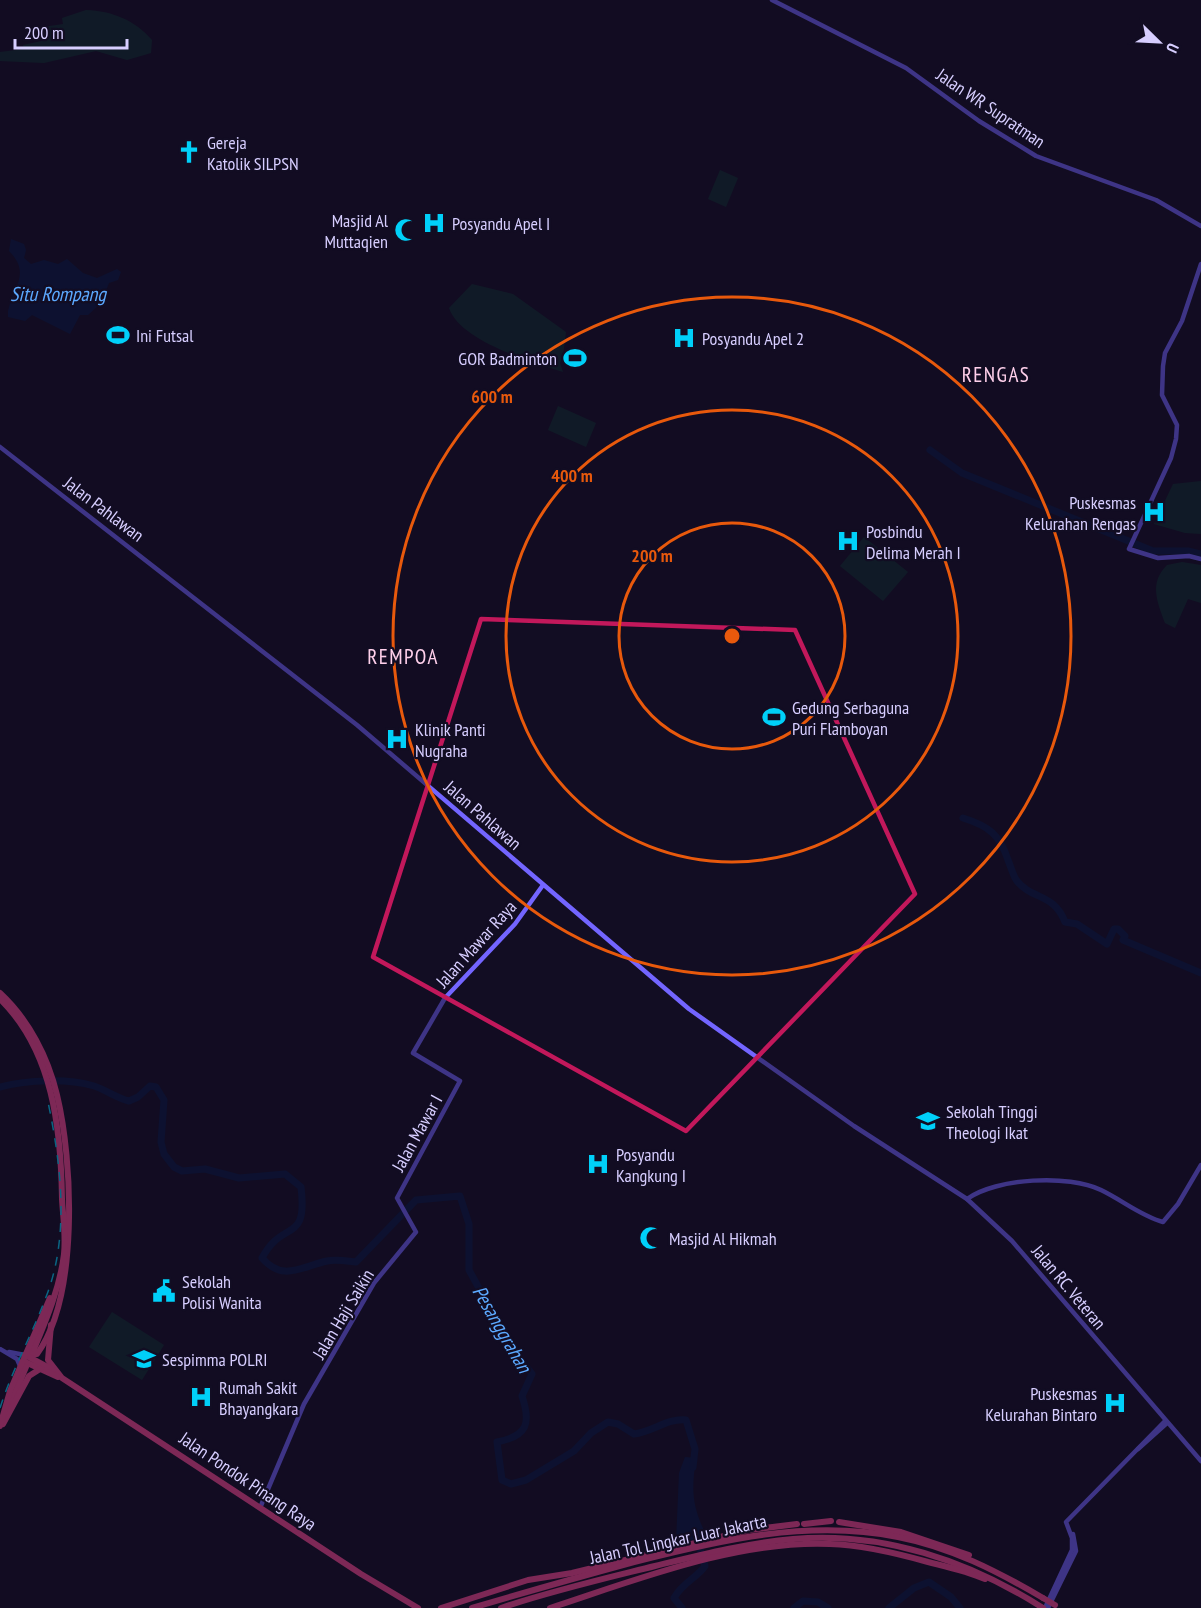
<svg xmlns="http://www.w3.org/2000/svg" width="1201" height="1608" font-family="'PT Sans Narrow',sans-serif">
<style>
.green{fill:#0f2c2d}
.water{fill:#071841}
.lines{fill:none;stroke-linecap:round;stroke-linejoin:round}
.river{stroke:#071841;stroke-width:7}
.secondary{stroke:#7365ff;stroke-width:4.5}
.highway{stroke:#ff4994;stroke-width:6}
.rail{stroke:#00d0f9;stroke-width:1.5;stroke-dasharray:9 8;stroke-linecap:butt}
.highway-bridge{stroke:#ff4994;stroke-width:6}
.marked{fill:none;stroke:#c2185b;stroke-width:4.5;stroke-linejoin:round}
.ring{fill:none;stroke:#e8590c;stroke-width:3}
.labels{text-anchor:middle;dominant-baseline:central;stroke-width:4.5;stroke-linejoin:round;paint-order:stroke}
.street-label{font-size:18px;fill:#d7ceff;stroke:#120d23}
.poi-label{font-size:18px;fill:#d7ceff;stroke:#120d23;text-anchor:start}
.water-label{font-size:20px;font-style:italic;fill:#5ca9ff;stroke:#120d23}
.quarter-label{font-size:21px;letter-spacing:1.5px;fill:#ffd0eb;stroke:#120d23}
.centre{fill:#e8590c;stroke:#120d23;stroke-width:3}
.ring-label{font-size:18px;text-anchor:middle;font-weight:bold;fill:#e8590c;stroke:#120d23;stroke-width:4.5;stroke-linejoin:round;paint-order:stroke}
</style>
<rect width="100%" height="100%" fill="#120d23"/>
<g class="green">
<path d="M86,10C112,11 135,20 152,40L151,53L127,60L96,51L44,63L0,61V52L24,49L23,45L46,40L43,27L63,24L62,18Z"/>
<path d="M720,170L738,178L726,207L708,199Z"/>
<path d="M472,284L513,294L566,332L563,356L560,363L563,372C532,362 460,341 449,308Z"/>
<path d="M558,406L596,423L586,447L548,430Z"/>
<path d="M1201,481V534L1185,533L1154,524L1173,484Z"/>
<path d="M864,537L908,572L883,601L840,566Z"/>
<path d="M1182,562L1201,565V603L1188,599L1175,628L1165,623C1157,601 1149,583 1167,565Z"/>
<path d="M112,1312L164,1345L142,1380L89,1347Z"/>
</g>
<g class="water">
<path d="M11,239L24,244L26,250L24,258L31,264L44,260L58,264L67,259L83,273L97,278L117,269L121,272L118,280L109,283L101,303L88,315H80L70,334L32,315L25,321L8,317V311C14,286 31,273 9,251Z"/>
<path d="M685,1457L696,1458C691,1492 692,1506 707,1537L676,1543L679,1473Z"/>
</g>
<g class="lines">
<g class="river">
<path d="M930,450L962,473L1153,551H1188L1201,554"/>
<path d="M963,818C989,826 1000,835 1008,860C1011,867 1013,876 1017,881C1032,900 1054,893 1065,922L1077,924L1107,944L1114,929H1118L1125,936L1123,940L1201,973"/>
<path d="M0,1087C28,1080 66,1078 94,1086C106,1090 117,1098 129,1101L138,1097L150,1086L156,1087L164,1100L161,1142L164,1154L174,1167L182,1171L205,1169L239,1178L285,1174L301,1187C308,1245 283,1218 262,1258C283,1282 300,1267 327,1261C336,1259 347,1261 356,1262L416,1200L460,1196L469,1224V1270L485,1299L500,1334L532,1374L522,1396C531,1423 528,1436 497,1442L502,1480L511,1484L526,1480L574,1451L591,1433L608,1422L618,1424L634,1434C653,1432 667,1418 686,1420L695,1449L693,1467"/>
<path d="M682,1608L674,1598C683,1582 697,1578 705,1566L695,1530"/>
<path d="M794,1608L803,1601L818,1602L828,1608"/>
<path d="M889,1608L914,1588L929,1582L951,1597L960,1608"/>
</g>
<g class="secondary">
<path d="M772,0L906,68L979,121L1036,156L1156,200L1201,226"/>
<path d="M1201,264L1182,321L1165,353L1163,366L1162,395L1177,425L1176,439L1171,458L1129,549L1158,558L1189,556L1201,559"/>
<path d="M0,447L357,725L689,1009L854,1126L967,1199L1012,1241L1201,1461"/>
<path d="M967,1199C996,1178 1069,1174 1101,1190C1122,1200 1141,1216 1163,1222L1178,1204L1201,1165"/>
<path d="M0,1349L17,1359L20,1366"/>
<path d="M9,1352L25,1355"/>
<path d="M1138,1449L1167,1423"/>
<path d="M260,1508L304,1404L374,1283L416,1232L397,1198L460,1081L413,1053L445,998L515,924L543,885"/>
<path d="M1045,1608L1072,1550V1538L1066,1522L1165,1421"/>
<path d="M1048,1608L1076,1551L1073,1534"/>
</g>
<g class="highway">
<path d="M0,993C29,1020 48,1057 57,1095C73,1161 79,1297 37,1354H31L30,1347"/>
<path d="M0,999C53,1051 61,1129 62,1199C63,1217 66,1235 64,1254C60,1287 47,1318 34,1349"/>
<path d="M51,1325L48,1360L62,1378L361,1574L418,1608"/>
<path d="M25,1355L53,1370"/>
<path d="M23,1361L58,1377"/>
<path d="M8,1410L26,1367"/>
<path d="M3,1424L29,1376L40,1369"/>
<path d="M0,1426L10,1391L50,1298"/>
<path d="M839,1522L901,1532L969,1555"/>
<path d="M804,1524L831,1521"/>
<path d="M441,1608L528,1580L572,1573L749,1530L797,1524"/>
<path d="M472,1608C526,1592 579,1577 634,1562C720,1540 809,1519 898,1537C950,1547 997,1571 1043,1598"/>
<path d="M501,1608C551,1591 603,1579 655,1566C700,1555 747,1543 793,1539C883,1531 969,1561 1043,1608"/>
<path d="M550,1608C636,1580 737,1540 830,1544C863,1545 896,1553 928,1562C948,1567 967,1571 985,1579"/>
</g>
<path class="rail" d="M0,1408C12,1370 32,1335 46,1297C70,1236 61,1164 48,1102"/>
<path class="highway-bridge" d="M1043,1598L1055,1605"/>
</g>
<path d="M0 0H1201V1608H0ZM481,619L795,630L915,894L686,1131L373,957Z" fill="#120d23" fill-opacity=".55" fill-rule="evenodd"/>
<path class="marked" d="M481,619L795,630L915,894L686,1131L373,957Z"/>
<g class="ring">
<circle cx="732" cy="636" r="113"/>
<circle cx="732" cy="636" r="226"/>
<circle cx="732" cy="636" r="339"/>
</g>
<defs>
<g id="church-bare" transform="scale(1.8)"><path d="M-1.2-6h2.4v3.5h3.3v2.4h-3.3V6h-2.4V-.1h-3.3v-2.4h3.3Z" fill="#00d0f9" stroke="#120d23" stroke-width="2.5" paint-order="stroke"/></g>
<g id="hospital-bare" transform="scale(1.8)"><path d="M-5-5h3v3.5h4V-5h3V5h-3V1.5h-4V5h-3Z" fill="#00d0f9" stroke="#120d23" stroke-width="2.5" paint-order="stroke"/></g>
<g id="mosque-bare" transform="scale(1.8)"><path d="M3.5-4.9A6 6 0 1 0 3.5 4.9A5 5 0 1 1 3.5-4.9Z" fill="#00d0f9" stroke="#120d23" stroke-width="2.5" paint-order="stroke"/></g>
<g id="stadium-bare" transform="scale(1.8)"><path d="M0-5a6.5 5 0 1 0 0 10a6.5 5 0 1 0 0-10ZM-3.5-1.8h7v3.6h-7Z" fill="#00d0f9" stroke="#120d23" stroke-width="2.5" paint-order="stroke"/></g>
<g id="university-bare" transform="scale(1.8)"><path d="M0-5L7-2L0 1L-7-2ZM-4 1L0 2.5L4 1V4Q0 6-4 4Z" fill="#00d0f9" stroke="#120d23" stroke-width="2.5" paint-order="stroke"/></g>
<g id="civic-bare" transform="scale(1.8)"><path d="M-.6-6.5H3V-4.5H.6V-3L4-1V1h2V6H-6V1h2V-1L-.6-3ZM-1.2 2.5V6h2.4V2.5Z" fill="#00d0f9" stroke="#120d23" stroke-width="2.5" paint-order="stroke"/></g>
</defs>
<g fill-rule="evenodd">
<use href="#church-bare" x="189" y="152"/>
<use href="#hospital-bare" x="434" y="223"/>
<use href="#mosque-bare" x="406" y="230"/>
<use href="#stadium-bare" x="118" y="335"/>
<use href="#hospital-bare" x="684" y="338"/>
<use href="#stadium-bare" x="575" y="358"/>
<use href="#hospital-bare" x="1154" y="512"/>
<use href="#hospital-bare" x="848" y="541"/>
<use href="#stadium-bare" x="774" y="717"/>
<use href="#hospital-bare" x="397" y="739"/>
<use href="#university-bare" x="928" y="1121"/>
<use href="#hospital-bare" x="598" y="1164"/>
<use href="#mosque-bare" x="651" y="1238"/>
<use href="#civic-bare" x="164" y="1291"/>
<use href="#university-bare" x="144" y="1359"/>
<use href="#hospital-bare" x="201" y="1397"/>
<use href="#hospital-bare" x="1115" y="1403"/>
</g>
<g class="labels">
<g class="street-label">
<text transform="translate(991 108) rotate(34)">Jalan WR Supratman</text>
<text transform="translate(104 509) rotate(37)">Jalan Pahlawan</text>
<text transform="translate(483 815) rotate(41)">Jalan Pahlawan</text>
<text transform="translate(476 944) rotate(-48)">Jalan Mawar Raya</text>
<text transform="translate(417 1133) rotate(-61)">Jalan Mawar I</text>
<text transform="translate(1069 1287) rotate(50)">Jalan RC. Veteran</text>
<text transform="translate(343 1314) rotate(-59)">Jalan Haji Saikin</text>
<text transform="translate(248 1481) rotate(34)">Jalan Pondok Pinang Raya</text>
<text transform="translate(678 1539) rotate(-12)">Jalan Tol Lingkar Luar Jakarta</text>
</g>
<g class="poi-label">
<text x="207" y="142">Gereja<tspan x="207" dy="21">Katolik SILPSN</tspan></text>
<text x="388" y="220" text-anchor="end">Masjid Al<tspan x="388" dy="21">Muttaqien</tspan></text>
<text x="452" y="223">Posyandu Apel I</text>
<text x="136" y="335">Ini Futsal</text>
<text x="702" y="338">Posyandu Apel 2</text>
<text x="557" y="358" text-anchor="end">GOR Badminton</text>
<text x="1136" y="502" text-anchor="end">Puskesmas<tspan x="1136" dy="21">Kelurahan Rengas</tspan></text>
<text x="866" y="531">Posbindu<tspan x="866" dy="21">Delima Merah I</tspan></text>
<text x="792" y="707">Gedung Serbaguna<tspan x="792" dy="21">Puri Flamboyan</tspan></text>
<text x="415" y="729">Klinik Panti<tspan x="415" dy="21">Nugraha</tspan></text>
<text x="946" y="1111">Sekolah Tinggi<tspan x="946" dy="21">Theologi Ikat</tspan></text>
<text x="616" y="1154">Posyandu<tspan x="616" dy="21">Kangkung I</tspan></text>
<text x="669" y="1238">Masjid Al Hikmah</text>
<text x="182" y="1281">Sekolah<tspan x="182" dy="21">Polisi Wanita</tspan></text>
<text x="162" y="1359">Sespimma POLRI</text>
<text x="219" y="1387">Rumah Sakit<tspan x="219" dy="21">Bhayangkara</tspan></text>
<text x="1097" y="1393" text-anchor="end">Puskesmas<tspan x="1097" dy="21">Kelurahan Bintaro</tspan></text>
</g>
<g class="water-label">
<text x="58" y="294">Situ Rompang</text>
<text transform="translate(502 1329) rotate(60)">Pesanggrahan</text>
</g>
<g class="quarter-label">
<text x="996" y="374">RENGAS</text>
<text x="403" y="656">REMPOA</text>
</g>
</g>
<circle cx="732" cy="636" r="9" class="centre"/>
<g class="ring-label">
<text x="492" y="403">600 m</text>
<text x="572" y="482">400 m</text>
<text x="652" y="562">200 m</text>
</g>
<g transform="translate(1159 42) rotate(114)" stroke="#120d23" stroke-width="4.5" paint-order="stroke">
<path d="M0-4.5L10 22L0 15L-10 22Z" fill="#d7ceff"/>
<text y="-9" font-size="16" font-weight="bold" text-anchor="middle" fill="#d7ceff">U</text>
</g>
<path d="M15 39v9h112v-9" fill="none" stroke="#d7ceff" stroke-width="3"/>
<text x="24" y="39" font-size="18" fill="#d7ceff" stroke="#120d23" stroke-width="4.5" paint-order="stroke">200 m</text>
</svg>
